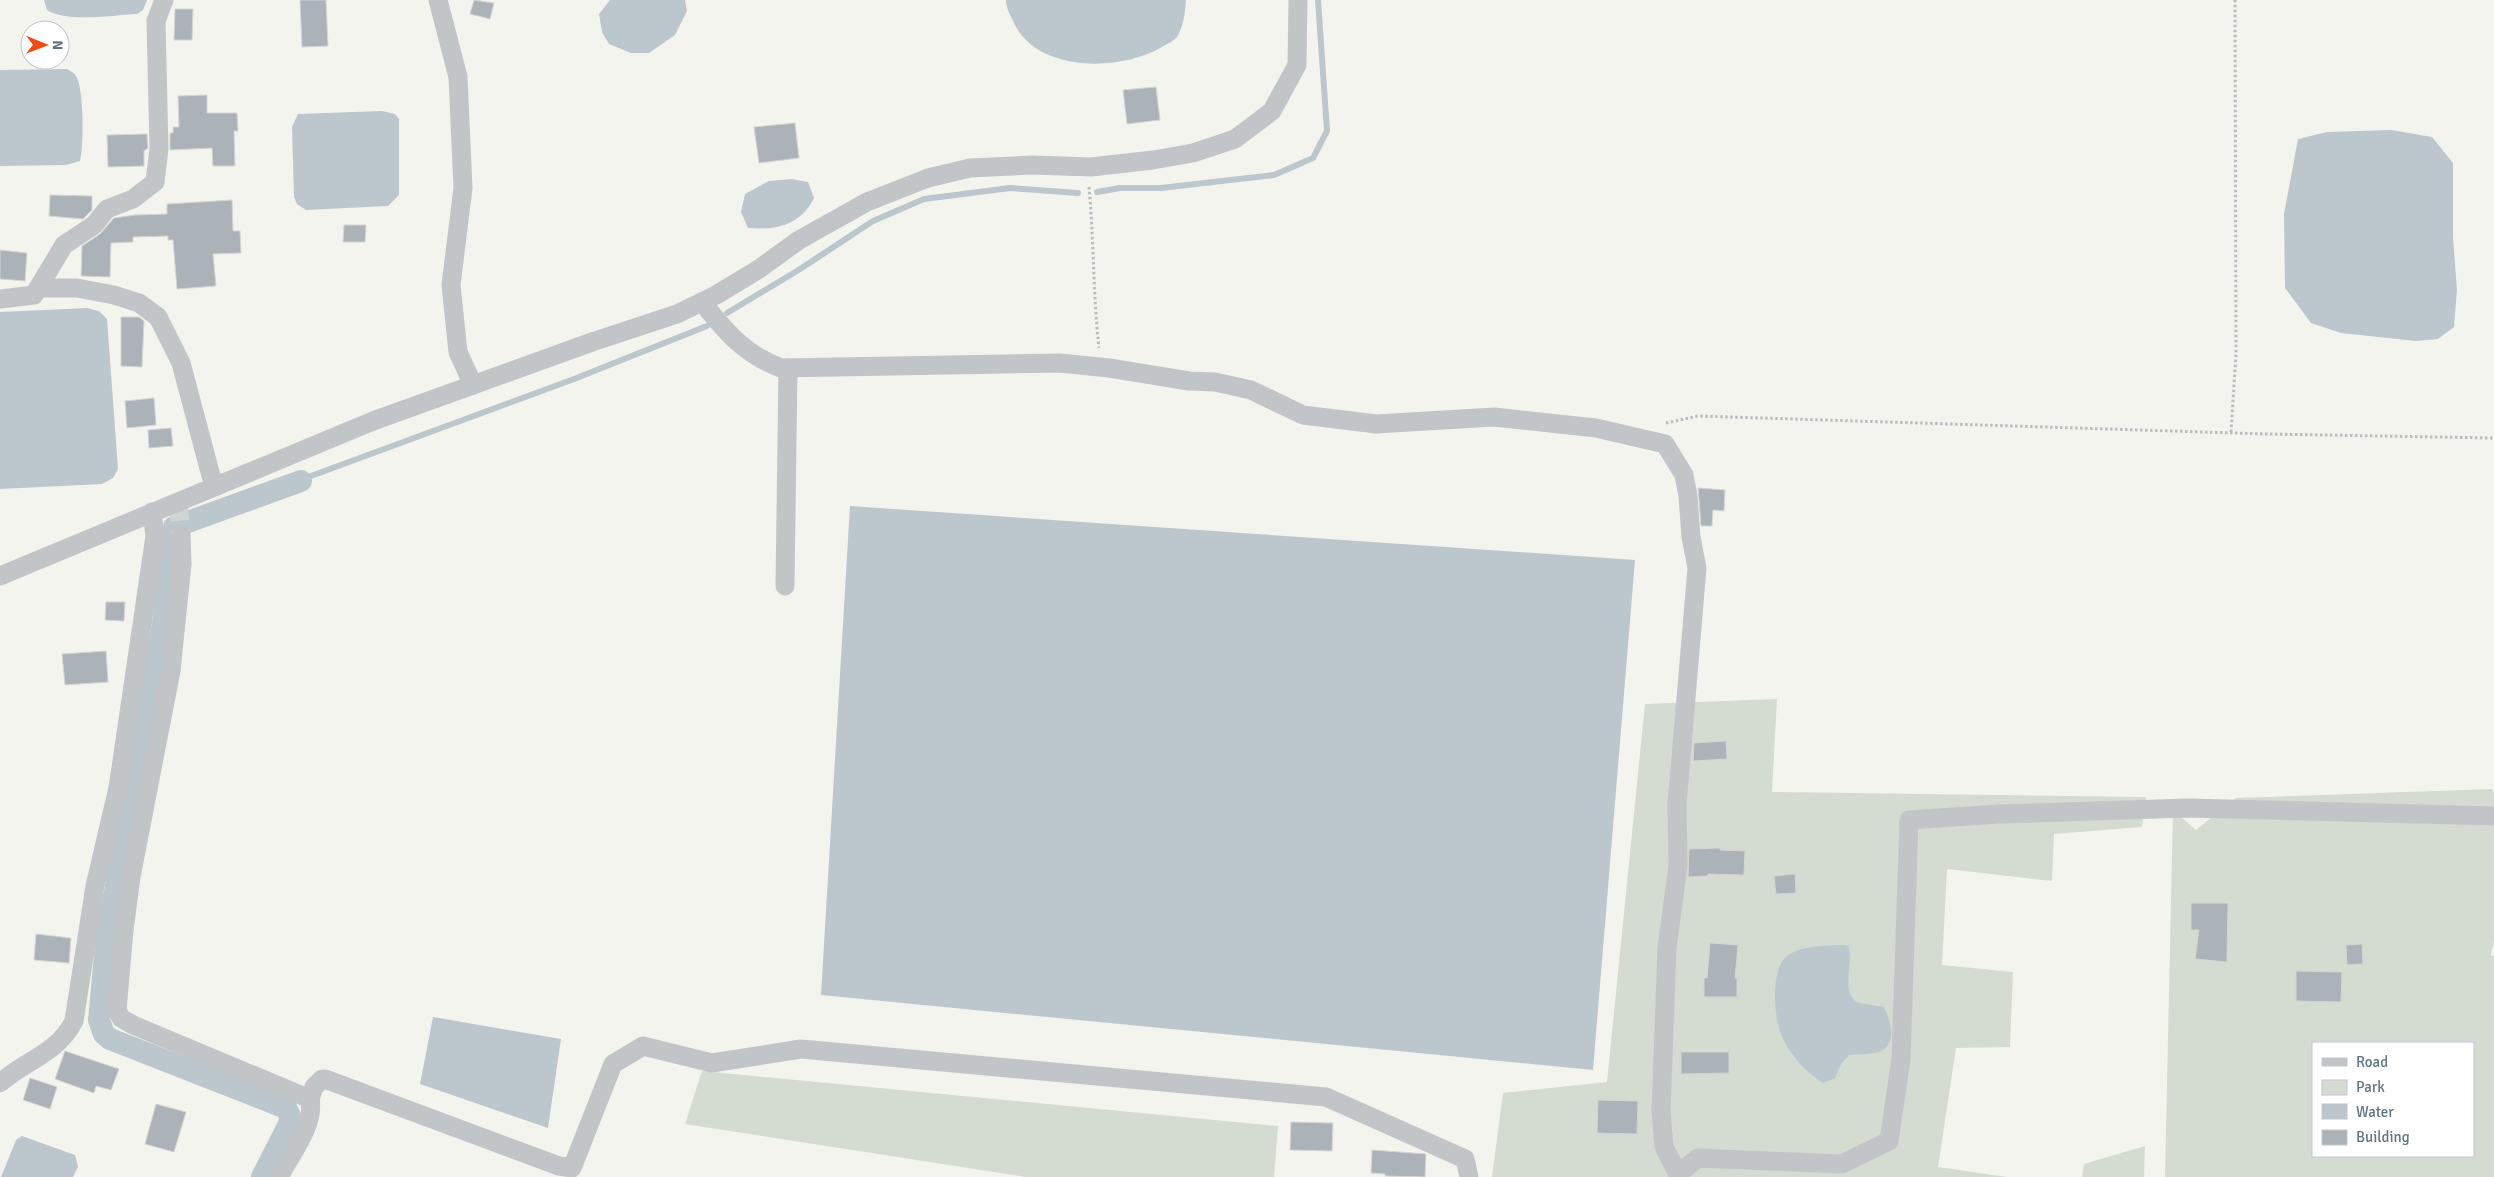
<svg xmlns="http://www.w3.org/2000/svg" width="2494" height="1177" font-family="Signika,sans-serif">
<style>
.green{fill:#d4dbd0;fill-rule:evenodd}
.water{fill:#bbc7cc}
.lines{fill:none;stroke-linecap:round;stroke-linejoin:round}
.stream{stroke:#bbc7cc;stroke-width:6}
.canal{stroke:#bbc7cc;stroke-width:22}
.building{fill:#abb3b8;stroke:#d5d5d2}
.minor-tunnel{stroke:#cfd4d4;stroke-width:19;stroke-dasharray:19 9;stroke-linecap:butt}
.path{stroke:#babdbf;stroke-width:3;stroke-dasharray:2.5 2.5;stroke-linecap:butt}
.minor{stroke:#c1c5c8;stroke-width:19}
</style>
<rect width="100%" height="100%" fill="#f4f4ef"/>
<g class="green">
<path d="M1777,699L1772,792L2146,797L2142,827L2054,834L2052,881L1947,869L1942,965L2013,972L2010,1047L1956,1048L1938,1167L2007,1177H1492L1503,1093L1607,1082L1645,704Z"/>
<path d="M2492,789L2494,792V941L2491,955L2494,956V1177H2165L2173,810L2196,830L2236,798ZM2313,1043H2473V1156H2313Z"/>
<path d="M702,1071L1278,1126L1274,1177H1026L685,1124Z"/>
<path d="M2145,1146L2144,1177H2082L2084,1164Z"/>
</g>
<g class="water">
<path d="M44,0H147L143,10L137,14C113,15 67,23 47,10Z"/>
<path d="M610,0H685L687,11L675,35L649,53H631L609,44L602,32L599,14Z"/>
<path d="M1006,0H1186C1185,13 1184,25 1177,37C1174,41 1167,44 1162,47C1120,72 1035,73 1013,21C1010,14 1006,8 1006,0Z"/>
<path d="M67,69C70,71 75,73 76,76C84,88 84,147 80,161L66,165L0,166V70Z"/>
<path d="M382,111L395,114L399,119V195L388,206L306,210L297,204L294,197L292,127L298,114Z"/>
<path d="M2391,130L2432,137L2453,163V238L2457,290L2454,327L2438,339L2416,341L2341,333L2311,323L2285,288L2284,214L2298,139L2327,132Z"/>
<path d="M792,179L808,182L814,198C800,226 776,230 748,228L741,212L745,194L769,181Z"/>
<path d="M87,308L99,311L107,319L118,469L113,478L102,484L0,489V312Z"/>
<path d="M850,506L1635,560L1593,1070L821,995Z"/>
<path d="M1843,945L1848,946C1855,961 1838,997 1860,1003C1868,1005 1876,1005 1884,1007C1891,1021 1898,1046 1878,1052C1869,1055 1858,1054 1849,1055L1841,1064L1835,1078L1823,1083C1807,1073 1793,1058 1784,1041C1774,1024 1769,970 1787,956C1802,945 1825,946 1843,945Z"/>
<path d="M433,1017L561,1039L548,1128L420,1084Z"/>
<path d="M22,1136L75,1155L78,1167L73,1177H1L16,1140Z"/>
</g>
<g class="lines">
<g class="stream">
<path d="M1097,192L1120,188H1161L1274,175L1313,158L1327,131L1318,0"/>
<path d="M727,313L797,271L873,221L924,199L1010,188L1078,193"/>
<path d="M292,483L574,379L707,326"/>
</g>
<path class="canal" d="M262,1177L289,1124L290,1116L286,1108L110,1039L104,1034L99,1020L107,933L138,772L163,623L174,527L301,481"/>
</g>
<g class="building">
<path d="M300,0H326L328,46L302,47Z"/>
<path d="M474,0L494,3L490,19L470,14Z"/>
<path d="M175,9H193L192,40H174Z"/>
<path d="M1156,87L1160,120L1127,124L1123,90Z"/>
<path d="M207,95V113H237L238,131H234L235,166H213L212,148L170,150V133H173V127H179L178,96Z"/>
<path d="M795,123L799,158L759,163L754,127Z"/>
<path d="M147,134L148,148L144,151V166L108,167L107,135Z"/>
<path d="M50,195L92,196V210L83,219L49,216Z"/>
<path d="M232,200L233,231H240L241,253L213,254L216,286L177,289L173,240H168V236L133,237V242L111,243L110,277L81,276L82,246L100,234L114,218L135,215L167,214V204Z"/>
<path d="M344,225H366L365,242H343Z"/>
<path d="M0,250L27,253L25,281L0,279Z"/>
<path d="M121,317H139L144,321L142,367L121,366Z"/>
<path d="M154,398L156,425L127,428L125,401Z"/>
<path d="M171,428L173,446L149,448L148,430Z"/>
<path d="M1698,488L1725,490L1724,511L1713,510L1712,526H1701Z"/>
<path d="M106,602H125L124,621L105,620Z"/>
<path d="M106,651L108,682L65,685L62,654Z"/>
<path d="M1726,741L1727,759L1693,761L1694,743Z"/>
<path d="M1720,848V850L1745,851L1744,875L1708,874V876L1688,877L1689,849Z"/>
<path d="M1795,874L1796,893L1776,894L1774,876Z"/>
<path d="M2191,903H2228L2227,962L2195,959L2199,930H2191Z"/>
<path d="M36,934L71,938L69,963L34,960Z"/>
<path d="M1710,943L1738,945L1735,978H1737V997H1704V978H1707Z"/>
<path d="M2362,944L2363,964L2347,965L2346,945Z"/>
<path d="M2296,971L2342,972L2341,1002L2296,1001Z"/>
<path d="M65,1051L119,1069L111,1090L96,1086L94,1093L55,1079Z"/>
<path d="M1681,1052H1729V1073L1681,1074Z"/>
<path d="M30,1078L57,1087L50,1109L23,1100Z"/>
<path d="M1598,1100L1638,1101L1637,1134L1597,1133Z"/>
<path d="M156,1104L186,1112L174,1152L145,1144Z"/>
<path d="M1291,1122L1333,1123L1332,1151L1290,1150Z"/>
<path d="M1372,1150L1426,1154L1425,1177L1385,1176V1174L1371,1173Z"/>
</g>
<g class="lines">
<path class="minor-tunnel" d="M178,502L181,534"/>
<g class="path">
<path d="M1089,187C1094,241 1093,295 1099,348"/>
<path d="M1666,423L1698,416L2266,434L2494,438"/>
<path d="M2231,432L2236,354L2235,0"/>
</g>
<g class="minor">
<path d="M438,0L458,77L463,188L451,285L458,352L473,385"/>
<path d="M38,288H77L114,295L139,303L158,317L181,363L211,476L217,486"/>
<path d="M0,299L34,295L64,245L94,225L107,209L133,199L155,182L159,149L156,21L164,0"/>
<path d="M702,302C725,331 745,355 781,368L1060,363L1109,368L1189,381L1215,382L1251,390L1303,415L1376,424L1494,417L1596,428L1665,444L1684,475L1688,496L1691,537L1697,568L1677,805L1678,866L1667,948L1661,1112L1664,1147L1678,1174"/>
<path d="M181,534L182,564L171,671L131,877L124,930L117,1010L121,1018L133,1025L310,1099C315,1125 291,1154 279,1177"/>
<path d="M0,576L373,421L592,342L677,314L716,295L759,269L799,240L867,202L928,178L970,168L1032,165L1091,167L1153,160L1193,153L1235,139L1272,111L1297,65L1298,0"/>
<path d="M785,586L788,368"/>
<path d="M0,1083C26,1060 57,1054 74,1021L95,886L118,788L155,536L152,512"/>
<path d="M310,1099L314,1087L322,1079H325L559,1166L572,1168L613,1064L643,1046L712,1063L801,1049L1326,1097L1465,1159L1469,1177"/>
<path d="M1679,1177L1678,1174L1698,1158L1842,1164L1889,1141L1901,1059L1909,820L1999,814L2188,808L2494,816"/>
</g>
</g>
<rect x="2312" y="1042" width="162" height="115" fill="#ffffff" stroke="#bfc7cd"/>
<rect x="2322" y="1058" width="25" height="8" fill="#c1c5c8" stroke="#bfc7cd"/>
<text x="2356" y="1067" font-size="15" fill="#607383">Road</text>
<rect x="2322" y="1080" width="25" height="15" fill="#d4dbd0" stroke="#bfc7cd"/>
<text x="2356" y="1092" font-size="15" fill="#607383">Park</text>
<rect x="2322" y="1104" width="25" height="15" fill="#bbc7cc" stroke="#bfc7cd"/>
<text x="2356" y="1117" font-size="15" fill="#607383">Water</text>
<rect x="2322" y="1130" width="25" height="15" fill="#abb3b8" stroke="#bfc7cd"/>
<text x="2356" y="1142" font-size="15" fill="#607383">Building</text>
<g transform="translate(45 45) rotate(91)"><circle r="24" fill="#ffffff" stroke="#bfc7cd"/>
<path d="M0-4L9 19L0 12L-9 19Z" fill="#f14b12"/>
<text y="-8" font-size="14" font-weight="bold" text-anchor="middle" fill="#607383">N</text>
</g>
</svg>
